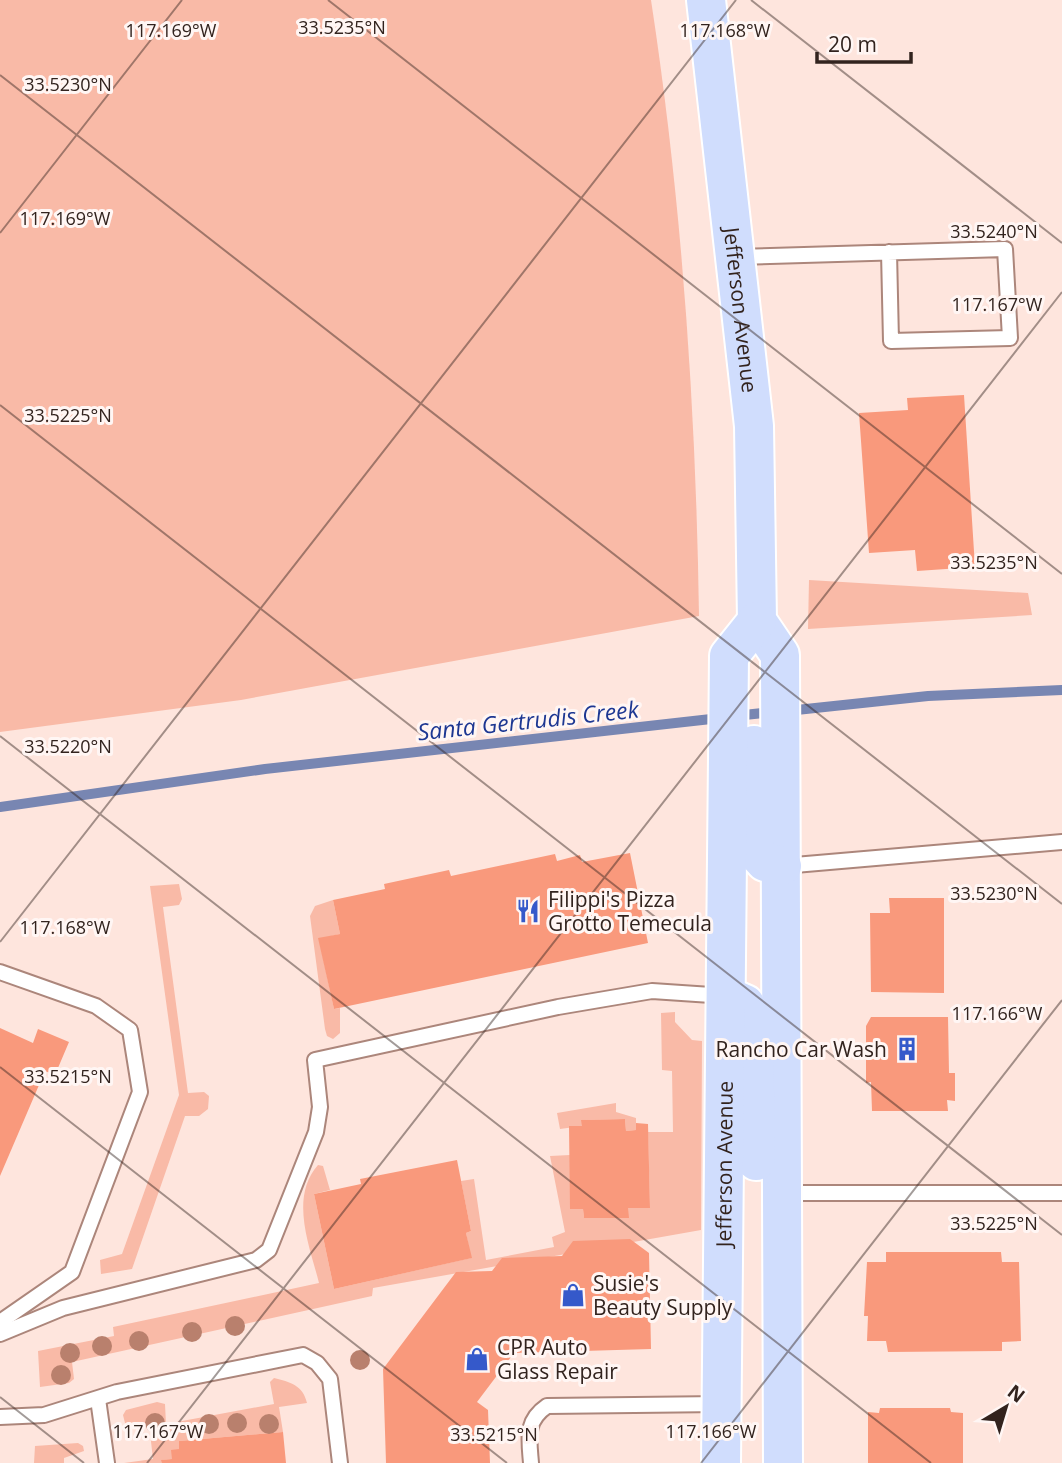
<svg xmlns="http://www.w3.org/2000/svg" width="1062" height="1463" font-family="'Open Sans',sans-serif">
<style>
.green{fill:#f9baa7}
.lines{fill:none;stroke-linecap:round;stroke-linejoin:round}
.stream{stroke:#7886b2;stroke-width:10}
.building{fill:#f9997c}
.service-casing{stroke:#ac867b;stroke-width:18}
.primary-casing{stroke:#fff;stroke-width:42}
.service{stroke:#fff;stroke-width:14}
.primary{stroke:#d0ddfd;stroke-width:38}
.tree{fill:#b9806d}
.ticks{fill:none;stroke:#32231e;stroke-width:2;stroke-opacity:0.45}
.labels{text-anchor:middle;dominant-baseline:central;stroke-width:6;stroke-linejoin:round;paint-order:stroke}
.street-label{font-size:21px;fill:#32231e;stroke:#fff6f4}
.poi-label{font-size:21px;fill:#32231e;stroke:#fff6f4;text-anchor:start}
.water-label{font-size:23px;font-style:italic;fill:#1d3792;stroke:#fff6f4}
.ticks-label{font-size:18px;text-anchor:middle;fill:#32231e;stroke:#fff6f4;stroke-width:6;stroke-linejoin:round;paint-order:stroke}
</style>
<rect width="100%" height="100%" fill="#fee5dd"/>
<g class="green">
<path d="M0,0H651C682,203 696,410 699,616L241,700L0,732Z"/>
<path d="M809,580L1028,593L1032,615L808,629Z"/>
<path d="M179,884L182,899L179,905L163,907L188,1093L204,1092L209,1096L208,1109L199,1116H185L132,1269L101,1274L100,1260L122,1254L179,1095L150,886Z"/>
<path d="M333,900L340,934L319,939L334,1009L340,1008V1033L333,1039L327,1036L325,1029L310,916L315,906Z"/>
<path d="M675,1012V1022L692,1040L702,1041L701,1230L373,1288L372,1296L72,1362L74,1379L69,1383L40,1387L38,1351L114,1336L113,1327L319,1283C310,1247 289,1198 318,1165L323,1166L330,1190L314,1194L334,1289L471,1258L466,1233L471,1231L461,1181L474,1179L486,1260L554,1247L552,1237L565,1232L550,1156L570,1155V1209H583L584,1218H628V1208H650L648,1132H673L672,1071L662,1070L661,1013Z"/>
<path d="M616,1103V1112L636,1118V1130L626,1131L625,1119L582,1120V1126L560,1129L557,1113Z"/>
<path d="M274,1378C290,1382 303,1385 307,1403L279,1407L283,1432L179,1441V1449L172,1459L162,1460V1463H124L153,1459L149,1424L129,1426L125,1423L123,1415L126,1410L157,1402L165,1404L166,1424L274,1404L270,1382Z"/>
<path d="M78,1443L83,1446L84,1451L64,1458V1463H34L35,1446Z"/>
</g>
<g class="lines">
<g class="stream">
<path d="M787,711L928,696L1062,690"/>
<path d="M735,716L772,712"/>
<path d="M0,807L265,769L720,718"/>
</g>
</g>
<g class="building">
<path d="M964,395L975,567L917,571L915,550L869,553L859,413L908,410L907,398Z"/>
<path d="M630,853L648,943L334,1009L318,938L340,934L333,900L385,889L384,884L449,870L451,876L555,854L557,861L580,855L582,862Z"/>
<path d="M889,898H944V993L871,992L870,913H890Z"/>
<path d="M871,1017H948L949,1073H955V1101L947,1100L948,1111H872L871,1082L866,1083V1026Z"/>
<path d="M0,1028L33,1043L38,1029L69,1042L55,1075L45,1071L0,1176Z"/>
<path d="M625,1119L626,1131L636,1130V1123L648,1124L650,1208H628L629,1218H584L583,1209H570L569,1126H582L581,1120Z"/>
<path d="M457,1160L471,1231L466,1233L472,1258L334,1289L314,1194L361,1184L360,1179Z"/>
<path d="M630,1239L649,1253L651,1349L514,1353L477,1402L488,1410L490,1463H386L383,1369L456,1272L492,1271L502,1258L562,1256L573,1241Z"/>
<path d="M886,1252H1001L1002,1262H1019L1021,1341L1002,1342V1351L888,1352L886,1341H867L868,1316H864L867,1262H886Z"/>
<path d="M880,1408H950L951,1412L963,1413V1463H868V1412L879,1413Z"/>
<path d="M283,1432L286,1463H162L161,1460L172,1459L171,1450L179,1449V1441Z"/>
</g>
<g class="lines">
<g class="service-casing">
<g id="service">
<path d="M736,257L1005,249L1010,338L891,341L889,252"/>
<path d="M783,866L1062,842"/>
<path d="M0,972L96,1006L130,1030L140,1092L72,1272L0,1322"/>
<path d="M784,1193H1062"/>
<path d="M0,1334L63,1308L256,1260L269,1250L316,1132L320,1107L315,1060L558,1007L652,991L726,996"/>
<path d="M98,1399L107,1463"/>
<path d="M0,1417L44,1415L117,1392L303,1355L317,1363L330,1379L340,1463"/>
<path d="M531,1463C529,1438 525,1421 547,1406L721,1404"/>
</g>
</g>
<g class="primary-casing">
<g id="primary">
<path id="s1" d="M706,0L754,426L757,621L780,655L783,1463"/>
<path d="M754,745V850L765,862L782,866"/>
<path d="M727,996L745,1004L754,1020L756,1161"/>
<path id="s2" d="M721,1463L729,656L757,621"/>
</g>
</g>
<use href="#service" class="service"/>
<use href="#primary" class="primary"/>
</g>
<g class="tree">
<circle cx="235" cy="1326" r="10"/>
<circle cx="192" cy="1332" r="10"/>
<circle cx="139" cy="1341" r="10"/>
<circle cx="102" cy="1346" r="10"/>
<circle cx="70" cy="1353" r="10"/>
<circle cx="360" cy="1360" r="10"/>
<circle cx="61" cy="1375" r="10"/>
<circle cx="155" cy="1423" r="10"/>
<circle cx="237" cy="1423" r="10"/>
<circle cx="209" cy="1424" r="10"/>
<circle cx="269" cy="1424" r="10"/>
</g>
<path class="ticks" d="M328,0L1062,574M751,0L1062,243M0,75L1062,904M0,233L182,0M0,405L1062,1235M0,736L931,1463M0,942L736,0M0,1067L507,1463M0,1397L84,1463M147,1463L1062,292M701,1463L1062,1000"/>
<defs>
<g id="restaurant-bare" transform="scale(1.89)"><path d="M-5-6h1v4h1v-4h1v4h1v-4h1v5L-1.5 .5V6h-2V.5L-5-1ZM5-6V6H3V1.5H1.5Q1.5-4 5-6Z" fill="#3559ca" stroke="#fff6f4" stroke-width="2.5" paint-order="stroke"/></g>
<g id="building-bare" transform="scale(1.89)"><path d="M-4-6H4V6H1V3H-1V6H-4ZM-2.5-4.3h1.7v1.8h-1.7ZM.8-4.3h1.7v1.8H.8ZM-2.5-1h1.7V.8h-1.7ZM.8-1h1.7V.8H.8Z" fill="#3559ca" stroke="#fff6f4" stroke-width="2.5" paint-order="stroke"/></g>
<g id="shop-bare" transform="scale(1.89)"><path d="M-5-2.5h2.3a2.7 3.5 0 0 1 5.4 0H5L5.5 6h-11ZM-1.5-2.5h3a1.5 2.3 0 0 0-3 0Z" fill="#3559ca" stroke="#fff6f4" stroke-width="2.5" paint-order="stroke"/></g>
</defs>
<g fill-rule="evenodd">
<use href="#restaurant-bare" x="528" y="911"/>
<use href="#building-bare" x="907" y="1049"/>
<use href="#shop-bare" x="573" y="1295"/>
<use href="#shop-bare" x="477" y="1359"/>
</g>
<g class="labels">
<g class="street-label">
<text stroke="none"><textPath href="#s1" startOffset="312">Jefferson Avenue</textPath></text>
<text stroke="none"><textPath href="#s2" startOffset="299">Jefferson Avenue</textPath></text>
</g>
<g class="poi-label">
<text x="548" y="899">Filippi's Pizza<tspan x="548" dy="24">Grotto Temecula</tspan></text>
<text x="887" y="1049" text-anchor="end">Rancho Car Wash</text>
<text x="593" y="1283">Susie's<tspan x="593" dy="24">Beauty Supply</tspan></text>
<text x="497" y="1347">CPR Auto<tspan x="497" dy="24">Glass Repair</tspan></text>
</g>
<g class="water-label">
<text transform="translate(528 720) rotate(-6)">Santa Gertrudis Creek</text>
</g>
</g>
<g class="ticks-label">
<text x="342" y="34">33.5235°N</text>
<text x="725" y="37">117.168°W</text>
<text x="171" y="37">117.169°W</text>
<text x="68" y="91">33.5230°N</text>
<text x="65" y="225">117.169°W</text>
<text x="994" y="238">33.5240°N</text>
<text x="997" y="311">117.167°W</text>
<text x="68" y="422">33.5225°N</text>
<text x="994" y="569">33.5235°N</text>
<text x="68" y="753">33.5220°N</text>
<text x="994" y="900">33.5230°N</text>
<text x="65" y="934">117.168°W</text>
<text x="997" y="1020">117.166°W</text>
<text x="68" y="1083">33.5215°N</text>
<text x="994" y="1230">33.5225°N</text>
<text x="158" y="1438">117.167°W</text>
<text x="711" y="1438">117.166°W</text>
<text x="494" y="1441">33.5215°N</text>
</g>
<g transform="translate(1006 1407) rotate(38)" stroke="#fff6f4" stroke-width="5" paint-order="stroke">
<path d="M0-5L12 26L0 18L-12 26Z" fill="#32231e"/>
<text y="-10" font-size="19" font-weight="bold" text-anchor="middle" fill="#32231e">N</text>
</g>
<path d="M817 52v10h94v-10" fill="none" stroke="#32231e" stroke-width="3.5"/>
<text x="828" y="52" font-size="21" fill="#32231e" stroke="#fff6f4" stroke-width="5" paint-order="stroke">20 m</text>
</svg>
